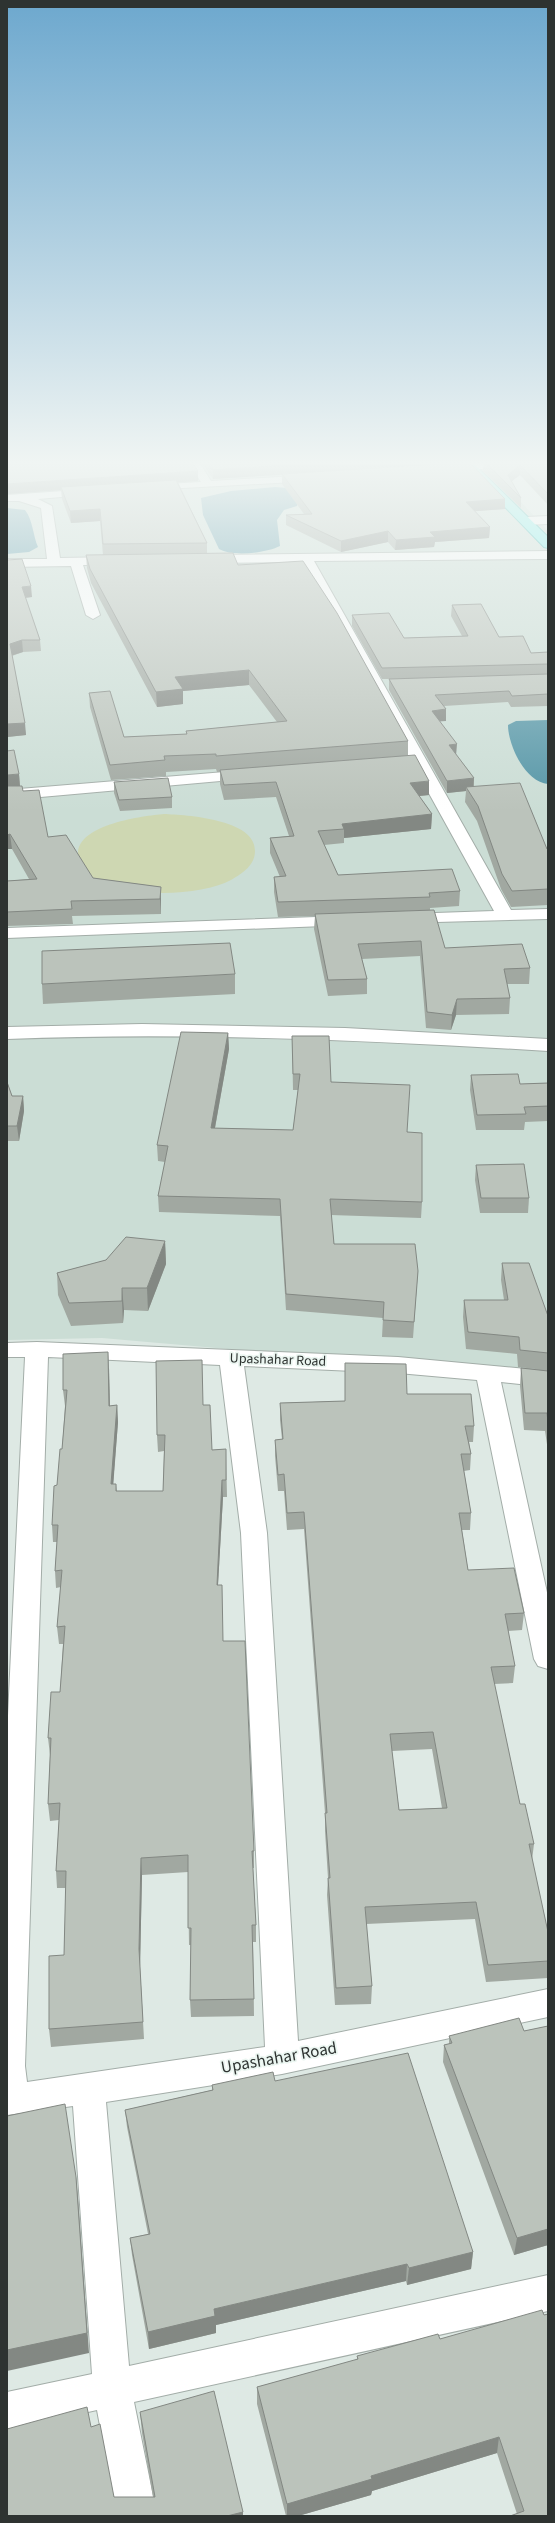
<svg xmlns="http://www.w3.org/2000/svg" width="555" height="2523" font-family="'Source Sans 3',sans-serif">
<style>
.built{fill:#cbddd5}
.green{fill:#ced7b2}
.water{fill:#5495a6}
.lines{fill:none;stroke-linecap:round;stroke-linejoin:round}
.minor-casing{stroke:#a3ada8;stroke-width:2}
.major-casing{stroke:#1aada8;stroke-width:2}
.minor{fill:#fff;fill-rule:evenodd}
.major{fill:#6ff5f1;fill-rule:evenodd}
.wall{fill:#a1a8a1;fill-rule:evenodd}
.shaded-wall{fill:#838883}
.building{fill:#bbc3bb;stroke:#838883;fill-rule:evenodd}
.labels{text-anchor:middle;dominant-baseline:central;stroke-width:3.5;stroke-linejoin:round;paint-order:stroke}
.street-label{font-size:14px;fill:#2e3331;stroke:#ebf6f1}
.near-street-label{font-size:17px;fill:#2e3331;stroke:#ebf6f1}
</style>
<rect width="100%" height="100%" fill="#dee9e4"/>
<path class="built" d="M7,459H481L548,531V1377L102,1338L7,1340Z"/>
<path class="green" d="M164,814C186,815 256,819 255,851C255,865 243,873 231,880C197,898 115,899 85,872C80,867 78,860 78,853C79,824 143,816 164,814Z"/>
<g class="water">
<path d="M275,487L287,488L298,499L297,506L284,510L277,520L280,546C266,553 233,557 219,549L203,515L201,498L231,491Z"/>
<path d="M7,508L25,510C33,520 33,536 38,547L29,552L7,554Z"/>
<path d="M548,720V784C525,782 508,745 508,725L516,721Z"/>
</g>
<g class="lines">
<g class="minor-casing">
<g id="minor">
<path d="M186,459H197L211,481L312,475L318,478L312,481L146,490V486L150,485L201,482Z"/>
<path d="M489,463L493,464V468L448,472L443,469L448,466Z"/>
<path d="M92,489L98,492L96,494L38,499L52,506L60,558L117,557L123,561L117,565H83L100,615L93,619L86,615L71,566L7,567V559H47L41,508L19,501H7V495Z"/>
<path d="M548,516V524L526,525L520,521L526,517Z"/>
<path d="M548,551V559L314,561L511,910L548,909V919L400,923L397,919L400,915L406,914L494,911L301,562L205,563L199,559L205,555Z"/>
<path d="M249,770L254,772L257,775L254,778L7,800V790Z"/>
<path d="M344,916L350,917L353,921L350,925L7,938V928Z"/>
<path d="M142,1024L345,1028L548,1039V1051C368,1040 188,1032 7,1039V1027Z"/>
<path d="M37,1342L398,1357L548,1371V1387L501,1382L548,1597V1669L538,1666L534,1659L477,1380L398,1373L244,1366L267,1533L298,2041L548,1989V2017L282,2074L106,2102L129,2366L548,2275V2311L134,2402L157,2516H117L97,2410L7,2430V2392L92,2374L73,2106L7,2115V1737L25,1357H7V1343ZM48,1357L220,1365L241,1533L265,2047L27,2082L25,2066Z"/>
</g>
</g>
<g class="major-casing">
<path id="major" d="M458,459H469L548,537V548L544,547Z"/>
</g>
<use href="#minor" class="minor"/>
<use href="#major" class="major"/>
</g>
<g class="wall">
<path d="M7,459L198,481L178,482L207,543V553L238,565L408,741V755L429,795L419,796L432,814L431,829L344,838V843L324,845L338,875L460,891L459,906L430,908V910L445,948L530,968L529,984H507L510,998L509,1014L456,1015L451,1030L426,1028L420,956L362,959L367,979V994L328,996L314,929L315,916L278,917L274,892V877H280L270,853V838L289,836L276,797L224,800L220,784V772H217L216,769L166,772V776L111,780L90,707L89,693L124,737L186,734V731L277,722L249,685L183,691V704L157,707L91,583L87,568L86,555H103L100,521L71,523L62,499L61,490L7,494Z"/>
<path d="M199,459H460V463L505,509L475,511L490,527L489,538L435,542L434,547L395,550L388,542L341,552L286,525V515L304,514L282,484V475L213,479Z"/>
<path d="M548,459V505L520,475L511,481L521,498V508L483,471L484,461L494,460Z"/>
<path d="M7,560L32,597L25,598L40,640L41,651L23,652L12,656L26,735L7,737Z"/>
<path d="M452,605L499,637L531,653L548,652V706L511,707L508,702L444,706L446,709V721H440L456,754L474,778V787L548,849V905L511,907L501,889L477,821L465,802L466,791L447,793L389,690V679H382L352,626V615L404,638L462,636L451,616Z"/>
<path d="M19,774L20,786L48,837L93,878L161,887V914L72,916L73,924L7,926V881L29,879L12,849H7Z"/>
<path d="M114,782L172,797V808L120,811L114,793Z"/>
<path d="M235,974V994L43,1004L42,984Z"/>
<path d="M228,1033L229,1049L215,1128L293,1130L298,1090H293L292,1036L331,1082L408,1132L422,1202L421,1218L331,1215L334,1244L418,1271L413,1338L382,1337L383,1318L286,1310L280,1216L159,1212L158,1196L165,1162L158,1161L157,1145Z"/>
<path d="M471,1075L520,1084L548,1083V1121L525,1122L524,1130H476L470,1090Z"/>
<path d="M7,1082L12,1096H23L24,1111L19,1141H7Z"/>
<path d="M476,1165L529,1198L528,1213H480L475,1180Z"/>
<path d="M165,1241L166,1264L148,1311L124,1310L123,1323L71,1326L58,1295L57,1273L106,1260Z"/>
<path d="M502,1263L548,1316V1451L545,1431L524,1430L520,1386L521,1368L544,1370L518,1367L517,1354L466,1349L463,1317L464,1300H504L501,1280Z"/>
<path d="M345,1363L407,1394L474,1426L473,1442H469L471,1454L470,1470L464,1471L471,1513L470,1530H462L468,1570L524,1613L522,1630L508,1631L515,1666L513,1683L494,1684L520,1804L534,1844L532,1860L548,1932V1978L486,1982L475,1919L366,1924L372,1986L371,2004L335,2005L327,1895L328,1878L325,1831V1813L304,1529L287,1530L284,1491H278L275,1456V1440L282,1439L280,1420V1403L345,1401ZM432,1749L442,1808L399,1810L392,1751Z"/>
<path d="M109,1368L110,1406L117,1405L118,1422L113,1484H116L117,1491H163L164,1451L158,1452L157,1435L203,1405L212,1450L226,1449L227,1497H223L218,1585L223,1641L254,1851V1868H253L256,1925V1942H253L254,2016L191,2017L190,2000L191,1945H189L188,1872L142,1875L140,1967L144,2039L51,2047L49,2029L64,1955L66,1888H57L56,1871L59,1820L50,1821L48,1804L50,1755L48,1738L60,1692L63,1644H59L57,1627L61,1587L56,1588L55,1571L57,1542H53L52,1525L62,1449L65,1406L63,1390Z"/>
<path d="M548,2026V2245L514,2255L443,2062L444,2045L449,2044V2036L524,2031Z"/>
<path d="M275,2081L473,2252L471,2269L407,2285L406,2281L216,2325V2333L149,2349L132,2255L130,2238L148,2234L127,2127L125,2110L212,2090V2085Z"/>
<path d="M440,2339L548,2516L517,2514L497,2453L372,2491L371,2495L298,2516H286L257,2404V2387L357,2360V2356Z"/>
<path d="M140,2412L243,2512V2516H7L91,2427L114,2497H153L142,2433Z"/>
</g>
<g class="shaded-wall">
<path d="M373,459H460V463L213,479V470Z"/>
<path d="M474,459H479L474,462Z"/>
<path d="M520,465V475L507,485L508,475Z"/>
<path d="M198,471V481L62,490L61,487V490L7,494V484Z"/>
<path d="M505,499V509L465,512L466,502Z"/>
<path d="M100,509V521L71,523L70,511Z"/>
<path d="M490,527L489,538L435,542L434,547L395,550L396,540L430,532Z"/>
<path d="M388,531V542L341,552V541Z"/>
<path d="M31,586L32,597L22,598V587Z"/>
<path d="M22,640L23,652L10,656V644Z"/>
<path d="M249,670V685L183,691V704L157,707L156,692L175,677Z"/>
<path d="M446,709V721L431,722L432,711Z"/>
<path d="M25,723L26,735L7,737V724Z"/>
<path d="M457,744L456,756L449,745Z"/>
<path d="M19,774L20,787L7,789V775Z"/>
<path d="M474,778L473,790L466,787V791L447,793V781Z"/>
<path d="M429,781V795L409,797L410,783Z"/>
<path d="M432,814L431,829L344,838V829L342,824Z"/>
<path d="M10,834L12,849H7V835Z"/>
<path d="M161,887V914L160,899Z"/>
<path d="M457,999L456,1015L451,1030L452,1015Z"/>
<path d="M228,1033L229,1049L212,1144L211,1128Z"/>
<path d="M23,1096L24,1111L19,1141L17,1126Z"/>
<path d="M165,1241L166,1264L148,1311L147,1288Z"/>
<path d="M122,1288L124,1310L123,1323L122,1301Z"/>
<path d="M108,1352L109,1368L110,1422L109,1406Z"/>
<path d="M117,1405L118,1422L112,1501L111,1484Z"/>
<path d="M222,1480L223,1497L217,1602V1585Z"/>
<path d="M141,1858L142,1875L140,1967L144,2039L139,1949Z"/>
<path d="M76,2177L78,2198L89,2353L7,2371V2350Z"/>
<path d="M548,2229V2245L514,2255L517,2238Z"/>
<path d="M473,2252L471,2269L407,2285L409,2268Z"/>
<path d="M407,2264L406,2281L216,2325V2333L149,2349L148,2332L214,2309Z"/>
<path d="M499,2437L497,2453L372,2491L371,2495L298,2516H287V2504L371,2476Z"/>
<path d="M243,2512V2516H227Z"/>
</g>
<g class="building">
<path d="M7,459H190L198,471L7,484Z"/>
<path d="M205,459H373L213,470Z"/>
<path d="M494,459H548V494L520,465L508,475L521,498L484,461L494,460Z"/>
<path d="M469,462L505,499L466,502L490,527L430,532L435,537L396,540L388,531L341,541L286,515L312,514L282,474Z"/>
<path d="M176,480L207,543L103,544L100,509L70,511L61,487Z"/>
<path d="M233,553L238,565L303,561L337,613L408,741L216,756V754L164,756L165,760L110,765L89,693L110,691L124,737L187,734L186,731L287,721L249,670L175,677L183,689L156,692L90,569L86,555Z"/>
<path d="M22,559L31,586L22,587L40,640H22L10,644L25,723L7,724V560Z"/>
<path d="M481,604L499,637L523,636L531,653L548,652V664L382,668L352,615L389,613L404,638L468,636L452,605Z"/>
<path d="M548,674V694L512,696L509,691L435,695L446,709L432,711L457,744L449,745L474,778L447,781L389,679Z"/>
<path d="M14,750L19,774L7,775V751Z"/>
<path d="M415,755L429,781L410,783L432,814L342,824L344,829L318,831L338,875L452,869L460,891L429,893L430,897L278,902L274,877L286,876L270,838L294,836L276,782L224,785L220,770Z"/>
<path d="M168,778L172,797L119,800L114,782Z"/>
<path d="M520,783L547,849H548V889L512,891L502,874L478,806L466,787Z"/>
<path d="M7,786H22L23,791L39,790L48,837L66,835L93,878L161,887L160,899L71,901L72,909L7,912V881L37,879L10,834L7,835Z"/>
<path d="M434,910L445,948L522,944L530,968L504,969L510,998L457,999L452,1015L427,1012L421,941L358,944L367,979L328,980L315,914Z"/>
<path d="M230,943L235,974L42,984V951Z"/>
<path d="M181,1032L228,1033L211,1128L293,1130L300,1074H293L292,1036H329L331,1082L410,1085L407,1132L422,1133V1202L330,1199L334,1244H415L418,1271L414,1322L383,1320L384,1302L286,1294L280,1199L158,1196L168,1146L157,1145Z"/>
<path d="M518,1074L520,1084L548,1083V1106L524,1107L526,1114L477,1115L471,1075Z"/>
<path d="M7,1082L12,1096H23L17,1126H7Z"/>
<path d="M524,1164L529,1198H481L476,1165Z"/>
<path d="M126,1237L165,1241L147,1288H122V1301L69,1303L57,1273L106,1260Z"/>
<path d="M502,1263H529L548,1316V1353L520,1350L519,1337L468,1332L464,1300H508Z"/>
<path d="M108,1352L109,1406L117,1405L111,1484H116V1491H163L165,1435H157L156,1361L202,1360L203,1405H210L212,1450L226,1449V1480H222L217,1585H222L223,1641H245L254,1851H252L256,1925H252L254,1999L190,2000L191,1928H188V1855L141,1858L139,1949L143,2022L49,2029V1956L64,1955L66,1871H56L60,1803L48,1804L51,1738H48L51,1692H60L65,1626L57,1627L62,1570L55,1571L58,1525H52L54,1486L57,1485L60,1449H62L67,1390H63V1354Z"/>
<path d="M345,1363L406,1364L407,1394H471L474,1426H465L471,1454H461L471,1513H459L468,1570L514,1568L524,1613L505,1614L515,1666L491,1667L520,1804H525L534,1844H529L548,1932V1961L488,1965L476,1902L365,1907L372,1986L336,1988L328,1878H330L325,1813H327L304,1512L287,1513L284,1474L278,1475L275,1440L283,1439L280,1403L345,1401ZM433,1732L447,1808L399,1810L390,1734Z"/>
<path d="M521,1368L548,1371V1422L547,1413H525Z"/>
<path d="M519,2018L524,2031L548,2026V2229L517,2238L444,2045L452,2043L449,2036Z"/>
<path d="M408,2053L473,2252L409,2268L407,2264L214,2309L215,2316L148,2332L130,2238L150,2234L125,2110L213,2090L212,2085L273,2072L275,2081Z"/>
<path d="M65,2104L76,2177L87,2333L7,2350V2116Z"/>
<path d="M542,2310L544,2315L548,2314V2516H510L524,2511L499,2437L371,2476L372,2479L287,2504L257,2387L358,2359L357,2356L438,2334L440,2339Z"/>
<path d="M214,2391L243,2512L227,2516H7V2429L87,2407L91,2427L100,2424L114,2497H155L140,2412Z"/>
</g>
<linearGradient id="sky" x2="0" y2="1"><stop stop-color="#6da8ce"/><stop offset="0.57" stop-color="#f0f5f3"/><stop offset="1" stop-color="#f0f5f3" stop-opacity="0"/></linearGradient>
<rect width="555" height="812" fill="url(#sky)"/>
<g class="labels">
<g class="street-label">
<text transform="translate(278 1360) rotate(2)">Upashahar Road</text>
</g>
<g class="near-street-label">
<text transform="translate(279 2058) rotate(-10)">Upashahar Road</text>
</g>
</g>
<rect width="555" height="2523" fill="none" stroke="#2e3331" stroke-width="16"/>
</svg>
